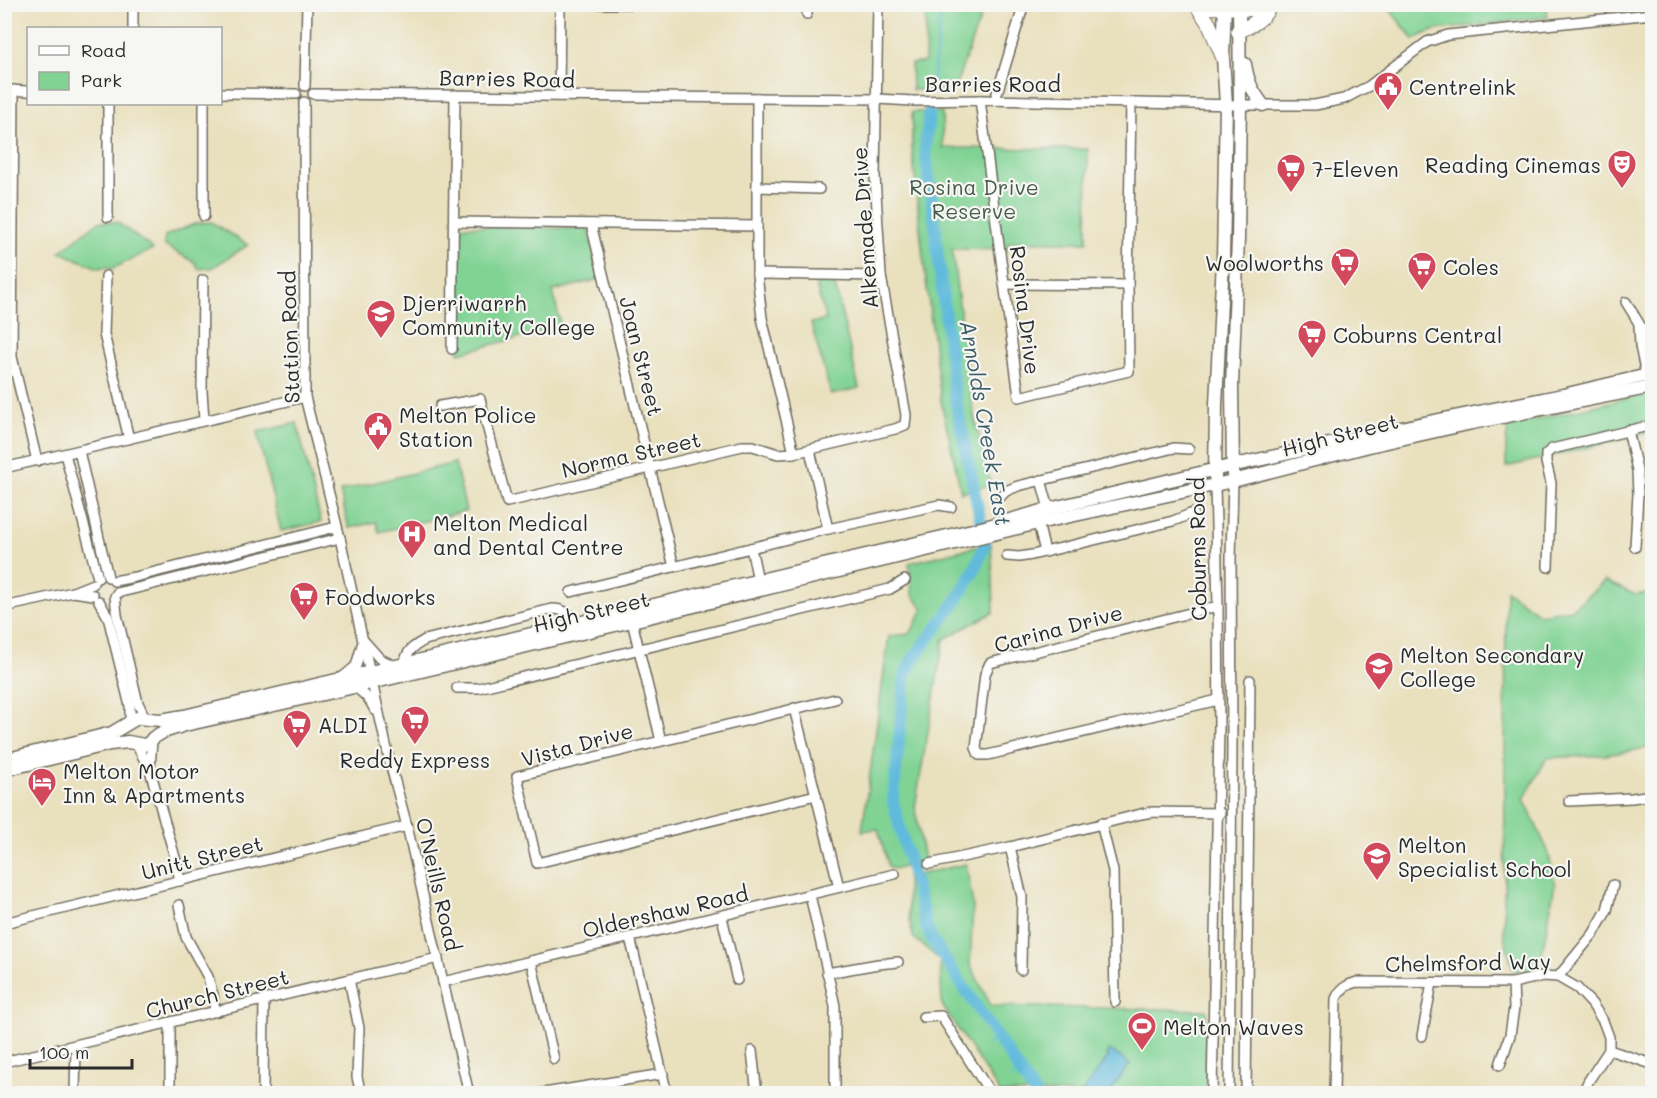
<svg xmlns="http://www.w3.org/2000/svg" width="1657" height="1098" font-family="Mali,sans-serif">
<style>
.green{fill:#81d394;stroke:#567f60;stroke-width:1.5}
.water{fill:#5ebadc;stroke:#447284;stroke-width:1.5}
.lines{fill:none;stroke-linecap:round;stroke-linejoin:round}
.stream{stroke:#5ebadc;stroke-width:2}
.river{stroke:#5ebadc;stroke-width:12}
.minor-casing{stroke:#6e6a5e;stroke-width:12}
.major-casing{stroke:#6e6a5e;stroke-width:15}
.highway-casing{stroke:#6e6a5e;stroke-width:16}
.minor{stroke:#fff;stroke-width:9}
.major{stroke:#fff;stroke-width:12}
.highway{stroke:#fff;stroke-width:14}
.labels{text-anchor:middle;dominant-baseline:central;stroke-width:4.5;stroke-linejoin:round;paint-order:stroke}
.street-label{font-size:21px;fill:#2b2b2b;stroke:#f6f6f2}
.poi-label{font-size:21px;fill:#2b2b2b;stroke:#f6f6f2;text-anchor:start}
.park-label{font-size:21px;fill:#455d4a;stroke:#f6f6f2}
.water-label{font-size:22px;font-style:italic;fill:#3d5d69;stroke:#f6f6f2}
</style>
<rect width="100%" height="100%" fill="#f6f6f2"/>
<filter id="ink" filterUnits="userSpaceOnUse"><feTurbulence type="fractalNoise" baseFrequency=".0167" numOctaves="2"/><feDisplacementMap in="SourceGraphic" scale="12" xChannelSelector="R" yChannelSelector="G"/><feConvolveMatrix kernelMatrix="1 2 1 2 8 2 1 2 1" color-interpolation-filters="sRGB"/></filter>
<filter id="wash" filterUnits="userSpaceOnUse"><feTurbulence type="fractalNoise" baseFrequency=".008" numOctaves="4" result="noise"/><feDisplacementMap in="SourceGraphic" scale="24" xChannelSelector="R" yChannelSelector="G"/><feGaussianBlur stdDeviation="1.35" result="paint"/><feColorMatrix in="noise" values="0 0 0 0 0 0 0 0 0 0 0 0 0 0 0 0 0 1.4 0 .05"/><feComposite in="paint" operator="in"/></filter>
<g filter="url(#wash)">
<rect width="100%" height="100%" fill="#e9e0bd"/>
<g class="green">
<path d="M926,5H985L954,90H912L911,64L925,62Z"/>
<path d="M1386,5H1546L1548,17L1436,30L1424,34L1414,40Z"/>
<path d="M912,112H942L943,148L1088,149L1087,242H1008V250L952,249L973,411L991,485L961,492L941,401L922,248L912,147Z"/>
<path d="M98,222H117L153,249L112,269L106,267L98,268L60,252Z"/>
<path d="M211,222L248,245L212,268L198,269L196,263L164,245L165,236L197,223Z"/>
<path d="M461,226L588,229L600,279L553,291L561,327L459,353Z"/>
<path d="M815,282L835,285L859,388L831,395L811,323L826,320Z"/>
<path d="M1652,392V432L1506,467V441L1509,426Z"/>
<path d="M297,423L321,522L281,531L257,432Z"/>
<path d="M455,463L466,511L379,532L376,522L349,528L340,491Z"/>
<path d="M991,543L993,577L994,612L944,639L915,807L924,861L897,869L889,868L878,829L862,831L889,636L910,634L923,609L912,594L909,563Z"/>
<path d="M1605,581L1636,595L1652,592V747L1606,755L1547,758L1524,799L1548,851L1555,884L1539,969L1514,971L1504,937L1506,590L1539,614L1572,609Z"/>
<path d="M966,864L973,906L970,964L991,1006L1207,1010L1206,1093H1000L942,1005L940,960L913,937L908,912L907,877Z"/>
</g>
<path class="water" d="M1110,1050L1130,1064L1109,1093H1082L1108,1057L1106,1055Z"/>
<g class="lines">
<g class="stream">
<path d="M931,94L942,4"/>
<path d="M929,112V106"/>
<path d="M987,1044L997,1037"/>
<path d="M1011,1079L1020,1071"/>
</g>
<g class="river">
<path d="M929,112L925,149L936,233"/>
<path d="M936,240L955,398L985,542C974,584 938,626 912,660L906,673L904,687L893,802L926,925L932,940L1035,1094"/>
</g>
</g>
</g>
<g filter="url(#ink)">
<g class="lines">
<g class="minor-casing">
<g id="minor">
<path d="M592,4H717"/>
<path d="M807,4V14"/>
<path d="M133,28V4"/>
<path d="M305,86L307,4"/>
<path d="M4,90L28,91"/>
<path d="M14,90L12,357L37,461"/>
<path d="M220,93L296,94"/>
<path d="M313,94L877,99L913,101L980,100L1240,105H1315L1344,99L1357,92L1369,86L1427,42L1448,35L1652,14"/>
<path d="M559,96L560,4"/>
<path d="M757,98V274L762,318L794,453"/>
<path d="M980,100L1019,397L1129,371L1128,285L1131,102"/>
<path d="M995,100L1024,4"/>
<path d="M304,102L305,397L340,538L390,763L407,826L469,1094"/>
<path d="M108,104V217"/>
<path d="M204,104V216"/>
<path d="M757,187L819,189"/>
<path d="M455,222L757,226"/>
<path d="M591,224L674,567"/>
<path d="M757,274L881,276"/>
<path d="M106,276L104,334L129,439"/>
<path d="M203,280L202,391L204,420"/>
<path d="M1004,284L1128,285"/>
<path d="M1626,302L1652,345"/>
<path d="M1639,326L1640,346L1647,380"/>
<path d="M452,349L455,95"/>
<path d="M440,406L480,399L507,502L742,446H753L778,454L794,453L895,429L905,425L906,415L881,276L875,176L878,4"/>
<path d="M1628,430L1637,470L1638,494L1635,547"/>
<path d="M810,450L828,529"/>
<path d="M79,451L108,577"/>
<path d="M65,454L98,578"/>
<path d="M4,468L305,397"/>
<path d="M1041,480L1049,509"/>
<path d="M1001,496L1006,491L1018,486L1174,448L1189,449"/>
<path d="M1038,523L1045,552"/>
<path d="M751,548L758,580"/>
<path d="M1007,556L1019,557L1032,555L1173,521L1193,513"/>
<path d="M1548,567L1551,483L1546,462V454L1552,449L1652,425"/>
<path d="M114,581L135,577L336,527"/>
<path d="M73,592L93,595"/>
<path d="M571,592L828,529L939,505L951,507"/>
<path d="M117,593L340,538"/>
<path d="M115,596L117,615L138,703L145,718"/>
<path d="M99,601L108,617L130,706V722"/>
<path d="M4,607L73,592L93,584"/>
<path d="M632,621L661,741"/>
<path d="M364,641L380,659L395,666"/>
<path d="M404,664C408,649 413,647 425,640L552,609C564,609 570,614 578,623"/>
<path d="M344,676L356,666L362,645"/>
<path d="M354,687C365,693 370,700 375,710"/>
<path d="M457,688H478L890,589L905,580"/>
<path d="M1218,700L988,755H979L976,748L985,674L990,663L1218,606"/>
<path d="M794,708L839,887"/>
<path d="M136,744L150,770L176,861L180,881"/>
<path d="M150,768L152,740"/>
<path d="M816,795L537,863L517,776L835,699"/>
<path d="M1569,801L1632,798L1652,795"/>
<path d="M1101,823L1113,871L1115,1002"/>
<path d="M1010,847L1022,897L1021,970"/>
<path d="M929,864L1010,847L1141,814L1152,812L1220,813"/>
<path d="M810,895L835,1006V1094"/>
<path d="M179,905L186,937L208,977L213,995L215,1012"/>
<path d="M722,917L737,980"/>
<path d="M4,923L407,826"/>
<path d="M630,937L667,1094"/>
<path d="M531,961L554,1059"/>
<path d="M827,973L878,964L898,962"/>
<path d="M1558,977L1594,933L1607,910L1613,885"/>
<path d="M349,979L359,1028L357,1077L361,1094"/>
<path d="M443,982L895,874"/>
<path d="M923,1017L941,1016L991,1094"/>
<path d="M1422,1036L1432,983"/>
<path d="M1609,1050L1652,1064"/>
<path d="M752,1051L757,1094"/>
<path d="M4,1062L438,958"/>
<path d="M1500,1065L1510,1035L1514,1008L1513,983"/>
<path d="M75,1094L76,1045"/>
<path d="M170,1094V1023"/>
<path d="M263,1094L264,1000"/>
<path d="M538,1094L663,1074"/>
<path d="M1212,1094L1219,727L1218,606L1215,485"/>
<path d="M1229,1094L1232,747L1231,558L1233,481"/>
<path d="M1246,1094L1250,680"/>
<path d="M1334,1094L1336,999C1340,989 1346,985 1357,982L1513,983L1543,976L1558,977L1577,988L1592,1004L1603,1021L1609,1037V1050L1589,1080L1582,1094"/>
</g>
</g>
<g class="major-casing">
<g id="major">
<path d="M1245,64C1248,83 1252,90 1263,105"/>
<path d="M1233,474L1232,385L1238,239L1240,105L1239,4"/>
<path d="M1215,477L1216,404L1223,260L1226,105L1223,57L1225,4"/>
<path d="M4,760L112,733L137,718L161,720L184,716L985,527L1049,509L1204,472L1419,424L1563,395L1652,374"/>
<path d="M4,770L110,744L128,742L144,745L149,743L153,738L163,732L185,725L354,687L632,621L1038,523L1233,481L1369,446L1472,423L1652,387"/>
</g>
</g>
<g class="highway-casing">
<g id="highway">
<path d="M1196,4L1209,24L1223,57"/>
<path d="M1202,4C1210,9 1216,7 1225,7C1241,7 1253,14 1268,4"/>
<path d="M1238,31C1251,26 1266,18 1270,4"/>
</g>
</g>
<use href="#minor" class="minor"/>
<use href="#major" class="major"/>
<use href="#highway" class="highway"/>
</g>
</g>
<defs>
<g id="civic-pin" transform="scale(1.5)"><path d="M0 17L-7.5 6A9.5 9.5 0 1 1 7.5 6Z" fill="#d1495b" stroke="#f6f6f2"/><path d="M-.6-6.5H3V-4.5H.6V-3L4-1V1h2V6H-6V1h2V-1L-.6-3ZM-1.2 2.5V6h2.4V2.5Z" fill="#fff"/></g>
<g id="theatre-pin" transform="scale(1.5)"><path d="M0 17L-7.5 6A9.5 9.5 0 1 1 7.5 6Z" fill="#d1495b" stroke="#f6f6f2"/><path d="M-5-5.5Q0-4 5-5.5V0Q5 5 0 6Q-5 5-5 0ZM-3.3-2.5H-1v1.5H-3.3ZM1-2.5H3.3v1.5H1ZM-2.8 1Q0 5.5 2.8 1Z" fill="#fff"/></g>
<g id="supermarket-pin" transform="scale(1.5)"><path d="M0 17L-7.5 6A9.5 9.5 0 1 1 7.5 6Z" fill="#d1495b" stroke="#f6f6f2"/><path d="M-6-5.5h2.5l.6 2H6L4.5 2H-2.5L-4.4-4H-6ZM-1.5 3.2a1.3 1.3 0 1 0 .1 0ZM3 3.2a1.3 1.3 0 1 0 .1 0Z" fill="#fff"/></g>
<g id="school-pin" transform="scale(1.5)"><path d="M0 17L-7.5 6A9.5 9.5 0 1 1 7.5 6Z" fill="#d1495b" stroke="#f6f6f2"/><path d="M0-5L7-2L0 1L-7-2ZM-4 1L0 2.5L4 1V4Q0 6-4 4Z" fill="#fff"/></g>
<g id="hospital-pin" transform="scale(1.5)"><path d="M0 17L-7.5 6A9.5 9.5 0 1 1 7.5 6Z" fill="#d1495b" stroke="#f6f6f2"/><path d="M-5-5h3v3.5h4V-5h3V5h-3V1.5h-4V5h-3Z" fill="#fff"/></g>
<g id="hotel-pin" transform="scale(1.5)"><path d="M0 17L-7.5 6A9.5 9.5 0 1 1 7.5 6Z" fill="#d1495b" stroke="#f6f6f2"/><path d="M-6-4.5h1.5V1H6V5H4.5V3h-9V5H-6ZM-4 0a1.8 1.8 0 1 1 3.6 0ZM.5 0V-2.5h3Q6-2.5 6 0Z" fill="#fff"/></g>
<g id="stadium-pin" transform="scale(1.5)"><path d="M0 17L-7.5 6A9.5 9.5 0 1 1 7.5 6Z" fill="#d1495b" stroke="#f6f6f2"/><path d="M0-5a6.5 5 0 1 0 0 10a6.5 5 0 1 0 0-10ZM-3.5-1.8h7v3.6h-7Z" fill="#fff"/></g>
</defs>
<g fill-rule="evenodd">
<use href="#civic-pin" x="1388" y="86"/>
<use href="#theatre-pin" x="1622" y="164"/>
<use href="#supermarket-pin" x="1291" y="168"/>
<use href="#supermarket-pin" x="1345" y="262"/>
<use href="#supermarket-pin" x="1422" y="266"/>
<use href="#school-pin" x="381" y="314"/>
<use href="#supermarket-pin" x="1312" y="334"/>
<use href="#civic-pin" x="378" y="426"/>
<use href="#hospital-pin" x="412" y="534"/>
<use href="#supermarket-pin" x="304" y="596"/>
<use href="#school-pin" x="1379" y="666"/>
<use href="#supermarket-pin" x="415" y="720"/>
<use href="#supermarket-pin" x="297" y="724"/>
<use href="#hotel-pin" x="42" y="782"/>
<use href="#school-pin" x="1377" y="856"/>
<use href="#stadium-pin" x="1142" y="1026"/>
</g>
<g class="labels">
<g class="street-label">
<text transform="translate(507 78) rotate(1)">Barries Road</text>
<text x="993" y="83">Barries Road</text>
<text transform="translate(864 228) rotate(-94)">Alkemade Drive</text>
<text transform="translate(1026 310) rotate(83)">Rosina Drive</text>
<text transform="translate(289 337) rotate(-92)">Station Road</text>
<text transform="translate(642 356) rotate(76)">Joan Street</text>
<text transform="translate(1340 434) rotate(-14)">High Street</text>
<text transform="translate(631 454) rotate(-13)">Norma Street</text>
<text transform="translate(1197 549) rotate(-91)">Coburns Road</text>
<text transform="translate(591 611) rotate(-13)">High Street</text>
<text transform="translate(1058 628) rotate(-15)">Carina Drive</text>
<text transform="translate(577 744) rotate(-15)">Vista Drive</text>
<text transform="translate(202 857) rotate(-14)">Unitt Street</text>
<text transform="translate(439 884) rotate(77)">O'Neills Road</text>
<text transform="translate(665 911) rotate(-13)">Oldershaw Road</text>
<text transform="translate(1468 962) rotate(-1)">Chelmsford Way</text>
<text transform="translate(217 993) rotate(-14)">Church Street</text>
</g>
<g class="poi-label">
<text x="1409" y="86">Centrelink</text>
<text x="1601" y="164" text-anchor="end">Reading Cinemas</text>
<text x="1312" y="168">7-Eleven</text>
<text x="1324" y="262" text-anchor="end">Woolworths</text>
<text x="1443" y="266">Coles</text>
<text x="402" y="302">Djerriwarrh<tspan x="402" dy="24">Community College</tspan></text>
<text x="1333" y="334">Coburns Central</text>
<text x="399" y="414">Melton Police<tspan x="399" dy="24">Station</tspan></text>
<text x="433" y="522">Melton Medical<tspan x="433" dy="24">and Dental Centre</tspan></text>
<text x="325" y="596">Foodworks</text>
<text x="1400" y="654">Melton Secondary<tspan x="1400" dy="24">College</tspan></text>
<text x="318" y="724">ALDI</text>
<text x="415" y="759" text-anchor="middle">Reddy Express</text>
<text x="63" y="770">Melton Motor<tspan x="63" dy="24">Inn &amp; Apartments</tspan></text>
<text x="1398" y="844">Melton<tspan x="1398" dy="24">Specialist School</tspan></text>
<text x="1163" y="1026">Melton Waves</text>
</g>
<g class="park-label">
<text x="974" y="186">Rosina Drive<tspan x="974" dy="24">Reserve</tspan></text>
</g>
<g class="water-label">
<text transform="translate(986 423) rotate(80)">Arnolds Creek East</text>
</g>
</g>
<rect width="1657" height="1098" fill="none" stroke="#f6f6f2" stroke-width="24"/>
<rect x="27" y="27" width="195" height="78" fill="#f6f6f2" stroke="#a5a5a2" stroke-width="1.5"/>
<rect x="39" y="46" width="30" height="9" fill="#ffffff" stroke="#a5a5a2" stroke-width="1.5"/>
<text x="81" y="57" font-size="18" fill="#2b2b2b">Road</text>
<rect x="39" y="72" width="30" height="18" fill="#81d394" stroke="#a5a5a2" stroke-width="1.5"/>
<text x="81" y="87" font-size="18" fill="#2b2b2b">Park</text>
<path d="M30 1059v9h102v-9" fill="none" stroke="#2b2b2b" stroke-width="3"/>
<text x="39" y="1059" font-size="18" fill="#2b2b2b" stroke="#f6f6f2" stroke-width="4.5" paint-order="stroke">100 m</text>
</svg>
